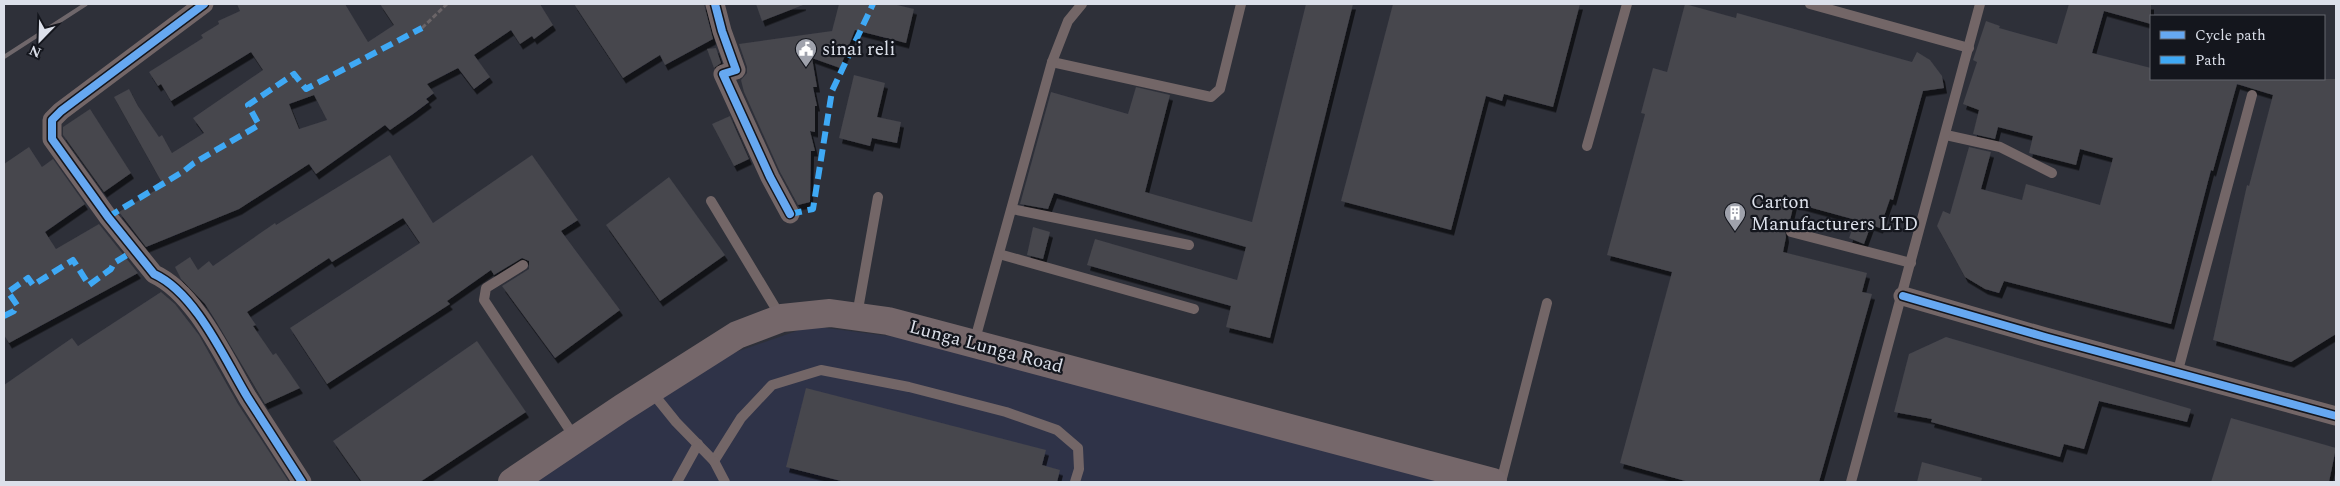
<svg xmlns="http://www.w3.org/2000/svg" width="2340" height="486" font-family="Spectral,serif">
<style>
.built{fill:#2f3348}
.building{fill:#46464d;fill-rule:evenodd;filter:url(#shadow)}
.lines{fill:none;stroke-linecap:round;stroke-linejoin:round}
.path{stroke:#6a6467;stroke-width:3;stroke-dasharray:5 2.5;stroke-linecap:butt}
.lane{stroke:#736667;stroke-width:10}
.street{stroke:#736667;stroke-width:19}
.secondary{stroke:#75676a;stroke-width:28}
.rail{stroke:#6f676b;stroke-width:4}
.quiet{stroke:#3fa9f5;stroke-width:6;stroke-dasharray:12 6;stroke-linecap:butt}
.cycleway-casing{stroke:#14161d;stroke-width:11}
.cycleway{stroke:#66a8f1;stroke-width:8}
.labels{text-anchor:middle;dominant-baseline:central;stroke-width:4.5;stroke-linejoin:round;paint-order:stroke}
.poi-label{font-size:19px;fill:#dce0ea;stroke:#14161d;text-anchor:start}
.street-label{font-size:19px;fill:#dce0ea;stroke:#14161d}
</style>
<defs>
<filter id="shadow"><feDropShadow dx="3" dy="5.5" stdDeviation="0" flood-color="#0009"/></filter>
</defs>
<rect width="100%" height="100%" fill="#2e3039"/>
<path class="built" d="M811,326L935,342L1440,482H535L704,363Z"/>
<g class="building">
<path d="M237,4H345L368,42L394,25L380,4H540L553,25L534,39L532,36L520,44L511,30L474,55L490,77L474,89L458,68L427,84L434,93L426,99L429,102L413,114L390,130L385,125L316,174L309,164L239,209L146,247L119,212L161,187L159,182L161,181L114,97L129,89L138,106L159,137L162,135L172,153L204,133L193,118L263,70L251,52L171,101L161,84L158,86L149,72L203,38L201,35L219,24L218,21L240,11ZM314,95L327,120L299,129L289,104Z"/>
<path d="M574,4H704L713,39L665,65L660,55L623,78Z"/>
<path d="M756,4H803V5L762,21Z"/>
<path d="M839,4H893L914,9L906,43L855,30L840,68L812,58L817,87H813L817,106H815V132L810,131L815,151H811L810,202L798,205L780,172L744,92L741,80L747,73V67L739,44L832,31Z"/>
<path d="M1306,4H1353L1270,338L1226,327L1231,306L1087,265L1095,239L1237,280L1246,247L1054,193L1048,209L1020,204L1051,92L1128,114L1136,87L1170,95L1145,192L1252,222Z"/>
<path d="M1393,4H1580L1553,107L1504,94L1502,101L1486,96L1451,230L1341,201Z"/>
<path d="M1685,4L1736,18L1737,13L1912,62L1917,52L1930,60L1942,76L1944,88L1923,91L1893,200L1890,199L1880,228L1871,225L1864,244L1849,238L1856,220L1794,203L1789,225L1785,230L1786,237L1783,252L1867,273L1862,292L1872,294L1819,482H1689L1620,463L1672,272L1607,255L1645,114L1641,113L1653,68L1667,72Z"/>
<path d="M2069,4H2151V24L2104,11L2092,53L2151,68V79H2336V334L2291,362L2213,340L2247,185L2249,186L2273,95L2237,84L2213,171L2211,170L2171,324L2004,281L1999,293L1985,289L1965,277L1937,226L1943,211L1950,214L1969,147L1991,152L1981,189L2022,200L2026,184L2100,205L2113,158L2080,149L2076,165L2029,153L2033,136L1998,127L1995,139L1973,134L1979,110L1963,104L1977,62L1973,60L1986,21L2000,26L1999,28L2057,44Z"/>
<path d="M716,48L721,63L714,68L707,49Z"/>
<path d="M854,75L885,83L877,117L901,122L897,143L872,138L870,146L839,138Z"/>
<path d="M90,109L131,173L104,192L63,135V127Z"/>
<path d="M730,116L749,159L734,166L712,124Z"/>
<path d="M29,147L42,167L53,159L85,204L45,232L56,249L99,224L138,273L9,343L4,335V164Z"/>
<path d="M390,155L433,223L532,155L578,220L561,231L620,310L555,358L502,286L529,269V261L522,258L494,275L491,270L447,301L450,304L327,384L290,328L420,243L403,218L332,262L329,258L247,312L256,325L253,326L273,355L276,353L300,388L265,404L217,323L205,304L181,279L175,267L190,257L198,270L209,261L213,266L275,223L276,225Z"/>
<path d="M669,177L725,255L660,301L606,225Z"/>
<path d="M1033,227L1050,232L1043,259L1027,255Z"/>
<path d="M161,292L175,304L199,335L238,404L289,482H4V385L72,338L78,346Z"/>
<path d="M1946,337L2191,409L2187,422L2099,401L2084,449L2064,444L2060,457L1931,422L1932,419L1894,412L1909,354Z"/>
<path d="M477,341L526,412L420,482H362L333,441Z"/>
<path d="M806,388L1046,450L1042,465L1060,470L1057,482H845L786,467Z"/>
<path d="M2231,418L2336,448L2329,482H2211Z"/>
<path d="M1922,462L1982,478L1981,482H1917Z"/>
</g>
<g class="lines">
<path class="path" d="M422,28L447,4"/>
<g class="lane">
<path d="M1810,4L1969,48"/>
<path d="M1052,62L1211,97L1220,89L1241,4"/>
<path d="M1946,135L2000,147L2052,173"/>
<path d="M1587,146L1627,4"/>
<path d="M711,201L781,317"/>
<path d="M1012,209L1189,245"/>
<path d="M1791,232L1911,263"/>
<path d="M999,254L1194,309"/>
<path d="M523,265L486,288L484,300L575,438"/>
<path d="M857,315L878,197"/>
<path d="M974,343L1052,62L1068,21L1082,4"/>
<path d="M2177,374L2252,95"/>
<path d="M651,391L676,422L714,461L741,418L772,385L821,370L909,387L1006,412L1057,430L1078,448L1079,469L1075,482"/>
<path d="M714,461L725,482"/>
<path d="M677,482L698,444"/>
<path d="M1501,482L1547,303"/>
<path d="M1851,482L1980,4"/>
</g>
<g class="street">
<path d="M204,4L61,111L52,120V139L108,217L154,274C196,293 225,360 248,398C266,426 284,454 302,482"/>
<path d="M715,4L722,31L736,70L723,74L770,177L790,214"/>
<path d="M1903,296L2045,337L2336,416"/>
</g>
<path class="secondary" d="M512,482L622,408L737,335L782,318L830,313L888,321L1493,482"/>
<path class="rail" d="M4,57L86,4"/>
<g class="quiet">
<path d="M790,214L813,209L832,91L873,4"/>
<path d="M108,217L184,171L194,163L259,125L248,105L294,74L306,89L422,28"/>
<path d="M4,316L14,311L17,305L8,292L28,278L33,285L73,260L89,285L111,269L114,263L135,250"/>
</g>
<g class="cycleway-casing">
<g id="cycleway">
<path d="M204,4L61,111L52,120V139L108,217L154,274C196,293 225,360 248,398C266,426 284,454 302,482"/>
<path d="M715,4L722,31L736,70L723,74L770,177L790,214"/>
<path d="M1903,296L2045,337L2336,416"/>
</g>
</g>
<use href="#cycleway" class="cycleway"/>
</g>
<defs>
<g id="civic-pin" transform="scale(1.125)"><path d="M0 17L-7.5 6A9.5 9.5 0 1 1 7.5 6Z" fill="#9fa2ac" stroke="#14161d"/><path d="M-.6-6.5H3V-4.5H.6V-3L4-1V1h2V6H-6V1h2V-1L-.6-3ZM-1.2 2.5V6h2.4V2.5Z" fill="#fff"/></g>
<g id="building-pin" transform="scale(1.125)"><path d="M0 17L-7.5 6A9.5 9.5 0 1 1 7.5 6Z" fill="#9fa2ac" stroke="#14161d"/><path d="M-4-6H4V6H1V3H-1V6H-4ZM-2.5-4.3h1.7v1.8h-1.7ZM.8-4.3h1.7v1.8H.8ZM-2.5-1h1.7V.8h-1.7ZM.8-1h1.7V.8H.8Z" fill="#fff"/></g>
</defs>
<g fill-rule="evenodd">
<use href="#civic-pin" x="806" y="49"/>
<use href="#building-pin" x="1735" y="213"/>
</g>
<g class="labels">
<g class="poi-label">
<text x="822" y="49">sinai reli</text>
<text x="1751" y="202">Carton<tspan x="1751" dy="22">Manufacturers LTD</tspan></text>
</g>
<g class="street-label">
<text transform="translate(986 347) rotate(15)">Lunga Lunga Road</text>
</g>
</g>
<rect width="2340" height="486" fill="none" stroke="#dce0ea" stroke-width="10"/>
<rect x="2150" y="15" width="175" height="65" fill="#14161d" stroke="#64676f"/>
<rect x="2160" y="31" width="25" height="8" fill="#66a8f1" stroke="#64676f"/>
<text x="2195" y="40" font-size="15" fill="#dce0ea">Cycle path</text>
<rect x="2160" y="56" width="25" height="8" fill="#3fa9f5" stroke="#64676f"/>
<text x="2195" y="65" font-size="15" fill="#dce0ea">Path</text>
<g transform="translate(40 40) rotate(203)" stroke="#14161d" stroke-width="4" paint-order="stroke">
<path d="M0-4L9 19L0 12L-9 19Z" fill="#dce0ea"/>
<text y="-8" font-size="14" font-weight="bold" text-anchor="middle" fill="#dce0ea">N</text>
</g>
</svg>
